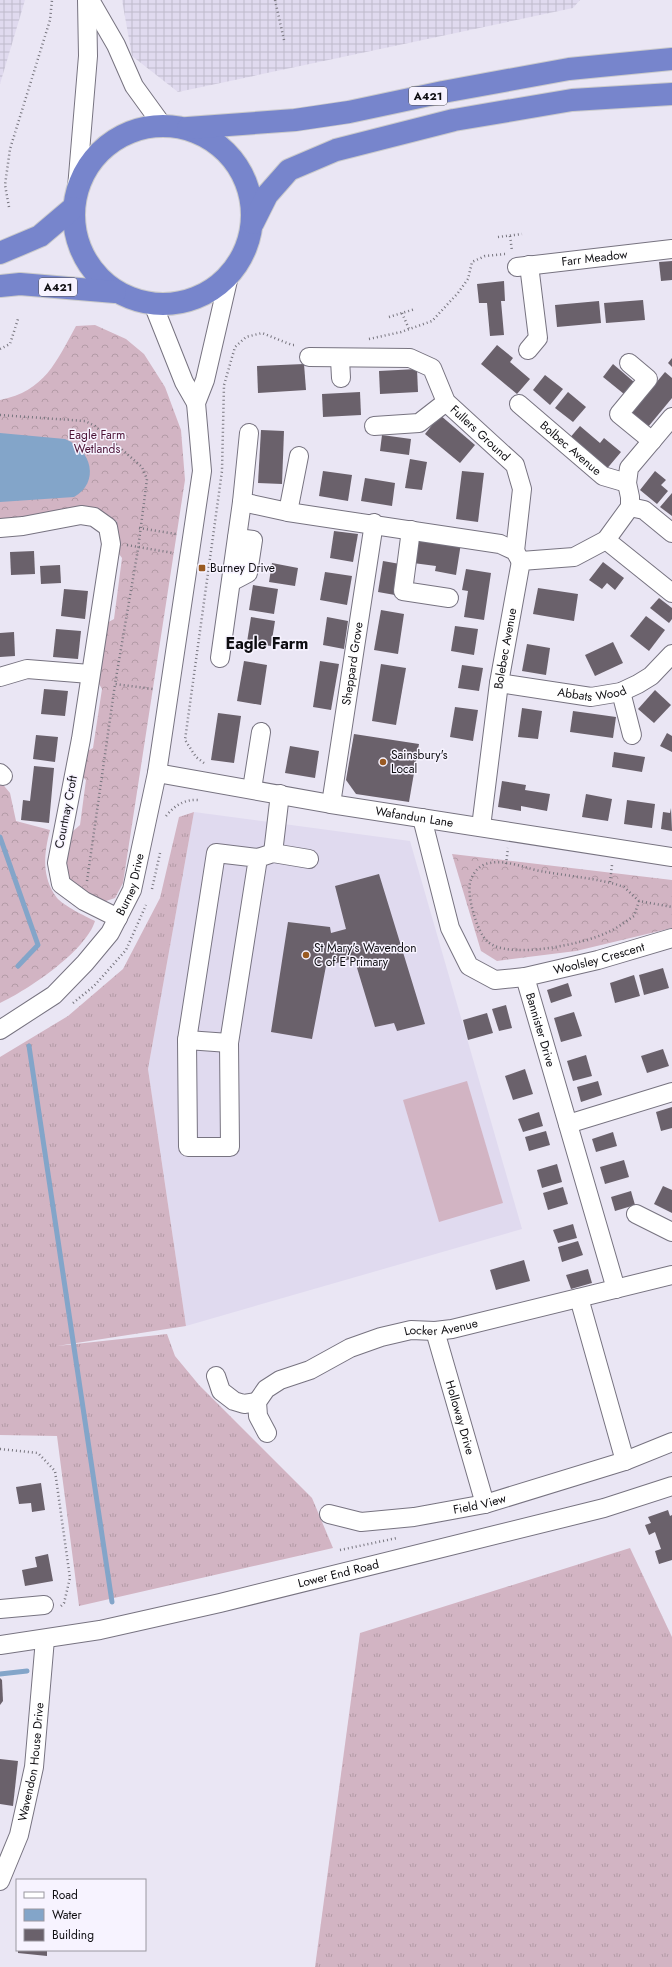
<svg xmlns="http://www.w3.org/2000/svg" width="672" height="1967" font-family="Jost,sans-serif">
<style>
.built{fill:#e0daef}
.industrial{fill:url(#industrial-grid)}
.grass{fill:url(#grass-tufts)}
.forest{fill:url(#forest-crowns)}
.pitch{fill:#d2b4c3}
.water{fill:#83a5c9}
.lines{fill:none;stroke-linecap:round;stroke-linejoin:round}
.stream{stroke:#83a5c9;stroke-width:5}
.building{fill:#6a616b}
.minor-casing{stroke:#777380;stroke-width:20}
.highway-casing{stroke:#cacacb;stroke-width:24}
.path{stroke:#77757e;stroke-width:2.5;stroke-dasharray:1 3;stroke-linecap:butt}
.minor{stroke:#fff;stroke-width:18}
.highway{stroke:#7785cc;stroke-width:22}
.poi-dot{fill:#995a22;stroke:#f7f3ff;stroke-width:1.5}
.labels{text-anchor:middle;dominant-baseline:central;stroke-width:3;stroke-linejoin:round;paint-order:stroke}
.shield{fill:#f7f3ff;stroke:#545258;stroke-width:1}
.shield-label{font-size:11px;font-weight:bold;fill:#0e0d11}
.street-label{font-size:12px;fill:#0e0d11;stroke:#f7f3ff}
.park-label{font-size:12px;fill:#4b1235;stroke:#f7f3ff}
.poi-label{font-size:12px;fill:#0e0d11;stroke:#f7f3ff;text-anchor:start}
.district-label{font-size:16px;font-weight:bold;fill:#0e0d11;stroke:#f7f3ff}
</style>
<defs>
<pattern id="industrial-grid" width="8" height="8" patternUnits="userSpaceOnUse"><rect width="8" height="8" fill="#e0daef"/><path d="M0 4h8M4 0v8" fill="none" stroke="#bfbacc"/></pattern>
<pattern id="grass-tufts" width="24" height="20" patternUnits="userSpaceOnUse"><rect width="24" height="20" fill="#d2b4c3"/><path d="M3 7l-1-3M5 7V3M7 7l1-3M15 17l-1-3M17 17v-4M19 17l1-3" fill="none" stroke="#b39aa6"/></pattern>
<pattern id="forest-crowns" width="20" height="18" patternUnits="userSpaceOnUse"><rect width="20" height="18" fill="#d2b4c3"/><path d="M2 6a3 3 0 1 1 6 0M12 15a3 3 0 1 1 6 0" fill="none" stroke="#b39aa6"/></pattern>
</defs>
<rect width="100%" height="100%" fill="#eae6f4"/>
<path class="built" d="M194,812L410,841L522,1229L186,1326L148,1069Z"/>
<g class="industrial">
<path d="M0,0H25L0,84Z"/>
<path d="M122,0H580L573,8L178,92L132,56Z"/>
</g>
<g class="grass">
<path d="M194,812L148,1069L186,1326L57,1346L167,1334L175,1356L199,1385L312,1498L333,1548L79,1606L57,1436L0,1435V1057L68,1016L123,969L160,898L179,817Z"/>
<path d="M630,1548L672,1637V1967H315L360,1633Z"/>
</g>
<g class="forest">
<path d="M95,325L126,339L144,354L165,387L181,430L185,480L123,883L115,898L100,903L67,878L64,857L72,832L80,825L86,780L81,775L86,752L93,748L102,689L95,677L105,624L114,619L122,558L116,550L117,521L97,526L84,524L0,535V400C45,391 56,362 76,326Z"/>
<path d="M0,781L10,793L16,821L50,830C44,853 41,877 57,898C64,906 85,916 95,921C86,951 28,990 0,1003Z"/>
<path d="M452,854L672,880V928L576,951L497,961L481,951Z"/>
</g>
<path class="pitch" d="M467,1081L503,1203L439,1222L403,1100Z"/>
<path class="water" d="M0,433L65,439C92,450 100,482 74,497L0,502Z"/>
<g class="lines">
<g class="stream">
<path d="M0,837L38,945L18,966"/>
<path d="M29,1046L112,1602"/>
<path d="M0,1674L27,1671"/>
</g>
</g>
<g class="building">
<path d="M672,261V280L661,281L659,262Z"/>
<path d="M504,281L505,301H501L504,335L490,336L487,303H479L477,284Z"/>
<path d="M643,300L645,320L606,323L604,303Z"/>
<path d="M599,301L601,323L557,327L555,305Z"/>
<path d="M497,345L513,358L510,362L530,379L517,394L481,364Z"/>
<path d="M672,358V367L668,363Z"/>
<path d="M304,364L306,390L258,393L257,366Z"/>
<path d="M613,364L634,382L624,394L603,377Z"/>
<path d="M417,369L418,392L380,394L379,371Z"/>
<path d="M665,372L672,378V398L648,427L631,413Z"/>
<path d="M545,375L563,389L550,405L533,390Z"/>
<path d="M360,392L361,415L323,417L322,394Z"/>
<path d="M568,392L586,407L573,422L555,408Z"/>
<path d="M440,415L475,445L460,463L425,434Z"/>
<path d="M580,426L600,443L604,438L621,452L605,471L568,440Z"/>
<path d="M261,430L284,431L282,484L258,483Z"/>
<path d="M382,435L411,439L409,455L380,451Z"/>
<path d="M410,459L427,462L422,490L405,488Z"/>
<path d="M323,471L352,475L348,501L319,496Z"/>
<path d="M462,471L484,473L478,522L456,519Z"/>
<path d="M655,471L666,480L661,485L668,491L657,504L640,490Z"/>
<path d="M365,478L395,483L392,506L361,501Z"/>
<path d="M672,493V516L660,507Z"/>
<path d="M334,531L358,534L353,562L330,558Z"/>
<path d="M416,539L461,543L456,575L435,571L436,566L413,563Z"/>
<path d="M34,551L35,574L11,575L10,552Z"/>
<path d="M383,561L400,564L395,595L378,592Z"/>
<path d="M603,562L624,578L615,590L607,583L602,589L589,580Z"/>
<path d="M272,563L298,568L295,586L269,582Z"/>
<path d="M60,565L61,583L41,584L40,566Z"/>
<path d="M466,569L491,573L484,620L464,617L468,591L462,590Z"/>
<path d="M325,572L352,576L347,605L320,600Z"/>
<path d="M253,585L278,589L274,614L249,610Z"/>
<path d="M538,588L578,594L574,621L533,614Z"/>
<path d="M64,589L88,591L85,619L61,616Z"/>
<path d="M659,598L672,608V619L669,623L650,608Z"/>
<path d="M381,610L404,614L398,654L374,650Z"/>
<path d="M646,616L665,630L649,651L630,636Z"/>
<path d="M251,617L275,621L271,646L247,642Z"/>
<path d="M327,617L348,621L344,649L323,645Z"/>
<path d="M455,626L478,629L474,655L451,651Z"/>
<path d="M56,629L81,631L78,659L53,657Z"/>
<path d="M14,632L15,656L0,657V633Z"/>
<path d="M613,642L623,663L595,676L585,655Z"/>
<path d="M527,644L550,648L546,675L522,671Z"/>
<path d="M244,661L267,665L261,705L237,701Z"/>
<path d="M320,661L339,664L331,710L313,707Z"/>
<path d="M381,664L406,668L396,725L372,721Z"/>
<path d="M462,665L483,668L479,691L458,688Z"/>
<path d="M44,689L68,691L65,716L41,714Z"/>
<path d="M655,690L671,705L654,723L638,709Z"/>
<path d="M455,707L478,710L473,741L450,737Z"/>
<path d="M522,708L542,711L538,739L518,737Z"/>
<path d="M573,711L616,717L613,738L570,732Z"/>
<path d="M218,713L241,716L234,763L211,760Z"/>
<path d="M667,733L672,736V752L660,746Z"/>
<path d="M354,734L419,744L409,802L356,794L346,780Z"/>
<path d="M36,735L58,737L55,762L33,759Z"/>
<path d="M290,746L319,751L315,778L285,773Z"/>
<path d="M614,752L645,757L642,772L612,767Z"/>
<path d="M34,766L54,768L49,823L21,820L23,800L30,801Z"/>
<path d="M502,781L526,785L525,790L550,794L547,811L521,806V811L498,807Z"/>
<path d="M586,794L612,799L608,821L582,817Z"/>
<path d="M627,800L655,804L652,828L624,824Z"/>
<path d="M671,808L672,831L661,829L663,812L670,813Z"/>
<path d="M379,874L425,1024L397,1031L394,1023L375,1027L354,958L326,966L312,1039L271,1032L288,922L330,927L331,933L346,929L335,886Z"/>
<path d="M663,968L669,988L644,995L639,975Z"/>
<path d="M634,975L640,996L615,1003L610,983Z"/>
<path d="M568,983L572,996L551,1003L547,990Z"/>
<path d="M506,1005L512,1028L499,1031L492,1009Z"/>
<path d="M574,1012L582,1036L561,1042L554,1018Z"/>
<path d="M487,1013L493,1033L468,1040L463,1020Z"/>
<path d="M663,1049L669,1066L647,1073L641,1056Z"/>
<path d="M586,1055L592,1076L573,1081L567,1061Z"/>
<path d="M525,1069L533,1094L513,1100L505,1076Z"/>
<path d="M598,1081L602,1095L581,1102L577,1087Z"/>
<path d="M672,1107V1128L661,1131L656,1112Z"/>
<path d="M539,1112L543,1126L523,1132L518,1119Z"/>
<path d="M546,1131L550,1145L529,1151L525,1137Z"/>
<path d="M613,1132L617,1146L596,1152L592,1139Z"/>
<path d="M624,1160L629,1177L605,1184L600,1167Z"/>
<path d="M557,1164L562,1182L542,1188L537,1170Z"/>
<path d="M663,1186L672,1190V1213L654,1204Z"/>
<path d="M563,1187L568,1204L548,1210L543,1193Z"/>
<path d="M631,1191L635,1205L615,1211L611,1197Z"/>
<path d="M573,1224L577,1238L558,1243L553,1230Z"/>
<path d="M578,1241L583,1255L562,1262L558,1247Z"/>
<path d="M524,1260L530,1281L496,1290L490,1270Z"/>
<path d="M588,1269L592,1283L571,1289L566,1275Z"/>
<path d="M41,1483L45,1510L32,1512L31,1503L19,1504L16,1487Z"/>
<path d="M668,1510L670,1516L672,1515V1560L659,1564L655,1551L661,1549L655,1532L649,1535L645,1525L651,1523L648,1517Z"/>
<path d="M48,1554L53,1581L25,1586L22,1570L37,1567L35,1557Z"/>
<path d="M0,1678L2,1680L3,1701L0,1705Z"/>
<path d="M0,1759L18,1761L13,1806L0,1804Z"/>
<path d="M18,1950H47V1956L18,1953Z"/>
</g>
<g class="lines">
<g class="minor-casing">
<g id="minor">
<path d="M90,0L116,45L134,86L163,126"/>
<path d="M77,188L88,56L87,0"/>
<path id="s1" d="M517,267L672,249"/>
<path d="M153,304L184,382L196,403"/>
<path d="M528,350L538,338L529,265"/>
<path id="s2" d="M309,357L410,358L432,368L446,402L515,465L522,489L515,551"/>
<path d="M340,359L341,378"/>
<path d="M629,363L648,379L619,414L652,441"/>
<path id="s3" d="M519,404L603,476L627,483"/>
<path d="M374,426L419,423L446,402"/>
<path d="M242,502L288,512L500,544L515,551L520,560"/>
<path d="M630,507L644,510L672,533"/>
<path d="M288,512L299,456"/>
<path d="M0,528L23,526L81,515L94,517L108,527L111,544L81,739L57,863L61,884L84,901L118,918"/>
<path d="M411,530L403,591L449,598"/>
<path d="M606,540L672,593"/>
<path d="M231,582L248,573L253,540L237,538"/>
<path d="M220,658L242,502L249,433"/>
<path d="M0,677L27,669L90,674"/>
<path id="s4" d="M499,683L591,697L621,692L638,684L651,676L672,654"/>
<path d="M621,692L632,735"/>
<path d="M0,773L3,776"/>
<path id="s5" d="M157,773L331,804L672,857"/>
<path d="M252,789L261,732"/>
<path id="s6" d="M331,804L374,523"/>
<path id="s7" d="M422,818L450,928L469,966L495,980L525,977L598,960L672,938"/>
<path id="s8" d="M481,827L499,683L521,561L574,557L606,540L630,507V497L627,483L629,468L672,417"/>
<path d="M273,853L280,794"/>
<path d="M258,858L229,1043L230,1147H188L187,1040L216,853L258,858L273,853L309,859"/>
<path id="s9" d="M525,977L616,1289"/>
<path id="s10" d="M0,1030L54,995L85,963L110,933L132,890L157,773L202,471L196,403L205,380L229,276"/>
<path d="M187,1040L229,1043"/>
<path d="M568,1124L672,1092"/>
<path d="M636,1214L672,1232"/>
<path d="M579,1298L625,1461"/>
<path id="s11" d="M435,1331L485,1504"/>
<path d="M216,1376L221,1391L234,1401L244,1404L257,1402"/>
<path id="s12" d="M267,1433L258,1416L257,1402L266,1389L280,1380L310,1370L350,1348L381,1337L411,1330L435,1331L452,1329L672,1275"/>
<path id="s13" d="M329,1514L361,1522L414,1517L485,1504L625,1461L672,1442"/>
<path d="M0,1609L44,1605"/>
<path id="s14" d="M0,1645L100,1630L220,1603L604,1508L672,1486"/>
<path id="s15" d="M0,1881L19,1835L34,1767L45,1639"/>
</g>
</g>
<g class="highway-casing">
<g id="highway">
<circle cx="163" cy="215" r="89"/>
<path d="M188,128L295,120L349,112L443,92L569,69L672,59"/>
<path d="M253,223L267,195L289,170L336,150L454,120L572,100L672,94"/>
<path d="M0,253L40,236L73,208"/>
<path d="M0,286L20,284L115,292"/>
</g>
</g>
<g class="path">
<path d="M275,0L284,40"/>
<path d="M9,207L5,185L10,149L50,20L52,0"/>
<path d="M510,236L512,251"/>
<path d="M498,237L522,234"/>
<path d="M402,313L409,329"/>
<path d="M389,317L415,309"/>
<path d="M369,339L401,332L432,321L458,293L468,279L472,262L485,256L505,254"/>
<path d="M0,349L10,344L18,319"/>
<path d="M0,415L85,421L95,426L142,467L147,479L138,549L115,684L153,689"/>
<path d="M139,528L176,534"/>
<path d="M127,545L173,553"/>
<path d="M204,763L196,757L185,740L222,471L224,385L235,347L246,337L262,333L292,345H296"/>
<path d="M166,816C175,805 185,799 199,800"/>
<path d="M506,864L508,848"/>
<path d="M87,881L115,684"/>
<path d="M610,882L612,865"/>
<path d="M152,889L160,853"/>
<path d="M639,901L634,916C625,922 616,929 606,933C583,944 509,960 488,942C477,933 467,897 470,883C472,873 480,864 490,863C507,859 529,870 546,872C569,876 592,878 615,884L624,887L639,901L672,907"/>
<path d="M73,1003L94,986L126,950L146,905"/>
<path d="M0,1449L38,1453L55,1471L70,1578L64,1603L61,1606"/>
<path d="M340,1550L397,1538"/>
</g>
<use href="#minor" class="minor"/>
<use href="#highway" class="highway"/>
</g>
<g class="poi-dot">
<rect x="198" y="564" width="8" height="8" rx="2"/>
<circle cx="383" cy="762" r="4"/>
<circle cx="306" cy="955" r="4"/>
</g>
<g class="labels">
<g class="shield">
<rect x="409" y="87" width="38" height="18" rx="3"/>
<rect x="39" y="278" width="38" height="18" rx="3"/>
</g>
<g class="shield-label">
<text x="428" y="96">A421</text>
<text x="58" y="287">A421</text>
</g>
<g class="street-label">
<text stroke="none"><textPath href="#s1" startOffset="78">Farr Meadow</textPath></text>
<text stroke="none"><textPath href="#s2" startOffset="208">Fullers Ground</textPath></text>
<text stroke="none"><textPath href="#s3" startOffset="68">Bolbec Avenue</textPath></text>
<text stroke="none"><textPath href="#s8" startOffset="180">Bolebec Avenue</textPath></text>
<text stroke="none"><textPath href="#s6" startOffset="142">Sheppard Grove</textPath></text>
<text stroke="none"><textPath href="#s4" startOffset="94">Abbats Wood</textPath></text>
<text transform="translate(66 812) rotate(-79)">Courtnay Croft</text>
<text stroke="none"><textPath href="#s5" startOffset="261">Wafandun Lane</textPath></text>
<text stroke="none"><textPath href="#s10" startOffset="201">Burney Drive</textPath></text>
<text stroke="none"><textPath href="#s7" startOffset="292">Woolsley Crescent</textPath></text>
<text stroke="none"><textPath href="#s9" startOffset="55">Bannister Drive</textPath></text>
<text stroke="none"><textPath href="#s12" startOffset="237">Locker Avenue</textPath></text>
<text stroke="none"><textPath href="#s11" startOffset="90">Holloway Drive</textPath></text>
<text stroke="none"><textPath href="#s13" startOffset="153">Field View</textPath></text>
<text stroke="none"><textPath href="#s14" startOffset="346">Lower End Road</textPath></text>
<text stroke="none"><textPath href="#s15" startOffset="124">Wavendon House Drive</textPath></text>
</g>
<g class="park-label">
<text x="97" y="435">Eagle Farm<tspan x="97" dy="14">Wetlands</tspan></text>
</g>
<g class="poi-label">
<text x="210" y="568">Burney Drive</text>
<text x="391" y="755">Sainsbury's<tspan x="391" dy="14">Local</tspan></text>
<text x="314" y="948">St Mary's Wavendon<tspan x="314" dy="14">C of E Primary</tspan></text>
</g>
<g class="district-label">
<text x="267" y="643">Eagle Farm</text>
</g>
</g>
<rect x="16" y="1879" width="130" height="72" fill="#f7f3ff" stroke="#9a97a0"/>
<rect x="24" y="1892" width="20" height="6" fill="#ffffff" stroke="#9a97a0"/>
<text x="52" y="1899" font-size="12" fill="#0e0d11">Road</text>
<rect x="24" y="1909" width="20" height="12" fill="#83a5c9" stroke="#9a97a0"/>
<text x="52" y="1919" font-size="12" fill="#0e0d11">Water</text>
<rect x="24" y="1929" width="20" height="12" fill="#6a616b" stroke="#9a97a0"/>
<text x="52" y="1939" font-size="12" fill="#0e0d11">Building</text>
</svg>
